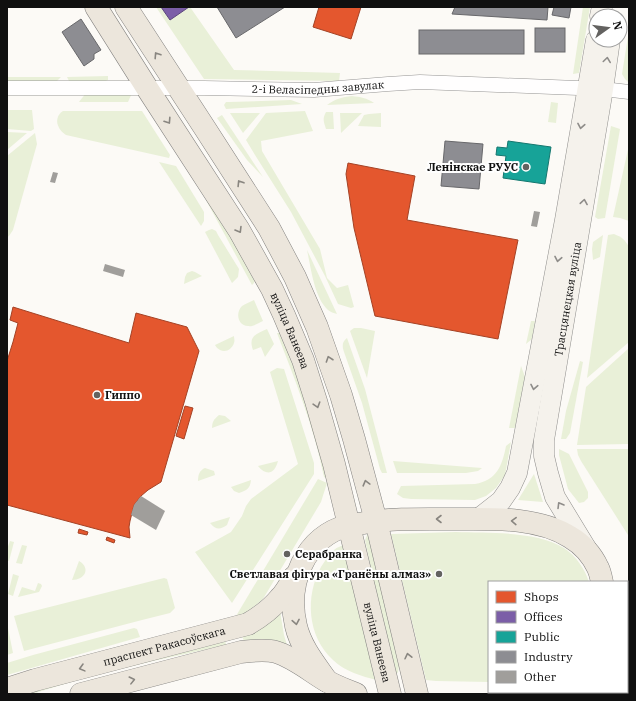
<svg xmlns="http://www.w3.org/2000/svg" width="636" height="701" font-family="'IBM Plex Serif',serif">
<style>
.green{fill:#e9f0d8}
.shops{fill:#e4572e;stroke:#a44225}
.offices{fill:#7b5ea7;stroke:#5b477a}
.public{fill:#17a398;stroke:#15776f}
.industry{fill:#8d8d92;stroke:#68686b}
.building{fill:#a09e9b}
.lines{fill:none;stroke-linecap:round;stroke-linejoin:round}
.street-casing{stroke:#969594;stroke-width:15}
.secondary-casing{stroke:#8d8c8a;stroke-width:21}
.primary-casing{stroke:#848381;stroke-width:23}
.street{stroke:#fffefe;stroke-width:14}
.secondary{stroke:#f5f2ec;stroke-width:20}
.primary{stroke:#ece6dc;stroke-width:22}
.oneway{stroke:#898680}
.oneway2{stroke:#8e8c89}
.poi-dot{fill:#636260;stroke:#fff;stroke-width:1.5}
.labels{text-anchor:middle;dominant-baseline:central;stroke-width:4;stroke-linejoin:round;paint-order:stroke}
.street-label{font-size:11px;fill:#101010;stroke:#fff}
.poi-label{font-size:11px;font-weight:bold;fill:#101010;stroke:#fff;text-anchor:end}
</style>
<rect width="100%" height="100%" fill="#fcfaf6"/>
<g class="green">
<path d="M156,7H161L170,20L190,7L234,70L340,73L339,81L204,79Z"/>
<path d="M583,7H590L579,73L573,74Z"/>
<path d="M629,30V83L625,79L622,74Z"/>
<path d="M108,76V80L103,82L69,81L67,77Z"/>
<path d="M7,77H61L56,82H7Z"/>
<path d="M86,93H132L128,102H79Z"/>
<path d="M352,96C360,97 367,98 374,103L327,105C335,99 342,97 352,96Z"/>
<path d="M291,100L302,104L226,109L224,105L226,102H229Z"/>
<path d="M551,102L558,103L556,123L548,122Z"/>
<path d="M7,110H32L34,129L31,131L7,129Z"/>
<path d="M63,111H142L170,155L169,158L66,135C57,129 53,118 63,111Z"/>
<path d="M305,111L313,131L261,141L262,151L320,249L327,278L337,288L348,285L354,307L351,308L338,304L325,276L291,212L255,155L246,140L266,113Z"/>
<path d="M326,112H333L334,129H326C324,122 322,119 326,112Z"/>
<path d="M230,113H260L243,133Z"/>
<path d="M340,113H362L341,133Z"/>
<path d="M381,113V127L358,126L364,115L369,114Z"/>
<path d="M222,115L263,177L247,160L217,118Z"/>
<path d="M611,126L620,129L605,218L598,219L595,217Z"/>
<path d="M7,132L27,133L7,150Z"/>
<path d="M35,133L37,144L13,230L9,236L7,237V156Z"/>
<path d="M629,145V221L620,218L613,217Z"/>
<path d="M159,162L176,166L204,212V221L201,226Z"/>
<path d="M206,194L255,279L254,283L252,285L206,200Z"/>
<path d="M212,229L216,231L218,235L239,269L238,277L232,283L205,232L209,230Z"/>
<path d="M614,234C622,237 625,240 629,247V342L587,378L608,235Z"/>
<path d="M603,235L600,257L593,260L592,249L593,242Z"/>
<path d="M307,250L337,314C334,313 330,312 328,310C314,297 311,268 307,250Z"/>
<path d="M192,271L195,272L202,276L184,284L185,277L187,273Z"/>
<path d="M254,300L263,321C258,323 253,327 248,326C238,326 235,313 242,306C245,304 250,302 254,300Z"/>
<path d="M531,321H535L532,339L526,344Z"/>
<path d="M354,328H361L375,331L367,378L350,331Z"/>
<path d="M267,329L274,344L265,357L261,347L253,350C248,336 256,334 267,329Z"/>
<path d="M277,333H281L284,336L330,479L324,477C314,427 295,380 277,333Z"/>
<path d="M234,336C234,338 235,341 234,343C232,349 226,353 220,350C218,349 216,347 215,345Z"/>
<path d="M347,338L365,389L387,473H382L380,469L362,403L344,352C342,346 342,342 347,338Z"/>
<path d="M629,348V444L577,445L586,387Z"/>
<path d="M580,361L583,362L570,433L566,439H561L566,411Z"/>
<path d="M521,366L525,377L515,428H509Z"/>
<path d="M277,368L284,369L314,463V474L232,603L195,552L231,532L242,516L246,506L251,499L298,464L270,372Z"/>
<path d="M219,415L225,416L231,421L212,428C212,422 214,419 219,415Z"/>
<path d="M511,442L505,475L496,488L486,496L475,500L411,499L403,498L397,494L401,486L475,484C497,480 502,466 506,446Z"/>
<path d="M559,449L569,454L588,492V498L584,502L579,503L568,489L559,455Z"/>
<path d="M577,449H629V535H628L581,461L578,455Z"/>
<path d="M278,461C275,473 267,477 258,466Z"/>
<path d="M393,461L482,468L478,471L466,473H397Z"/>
<path d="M205,468L214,471L215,475L198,481C198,474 200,470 205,468Z"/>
<path d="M534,474L543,502L518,500Z"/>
<path d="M318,479L327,483L321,502L263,599L246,613L236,616Z"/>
<path d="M251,480C250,489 247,490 239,493L234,491L231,487Z"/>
<path d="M230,517L227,525C220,530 216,530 210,523Z"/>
<path d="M456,532C488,533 537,531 564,548C576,556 585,569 589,582H489V682L436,681L426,680L391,534Z"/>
<path d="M370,533L399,666L398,672L394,677L365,540L367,535Z"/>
<path d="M10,541L14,542L9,561L7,560V549Z"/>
<path d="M345,544L377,680C361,676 346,672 333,660C307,636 305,596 321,567C325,561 329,554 334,550C337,547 342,546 345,544Z"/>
<path d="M22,545L27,546L22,564L16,563Z"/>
<path d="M79,561C91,568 85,580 72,580Z"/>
<path d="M13,574L19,576L13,596L8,594Z"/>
<path d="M164,578L167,579L175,608L170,613L142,620L24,651L14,616Z"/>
<path d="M38,583L41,584L42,586L39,592L18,597L22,587L35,591Z"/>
<path d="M280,611L284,635L287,645L244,641L242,636Z"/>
<path d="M7,628H8L13,653L7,655Z"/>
<path d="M134,628L137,629L140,637L7,675V663L33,655Z"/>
<path d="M225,640L226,645L153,661L84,678L32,694H15Z"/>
</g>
<g class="shops">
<path d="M319,7H361L351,39L313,27Z"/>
<path d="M348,163L415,176L407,220L518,240L498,339L375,316L354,228L346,174Z"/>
<path d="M13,307L129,343L136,313L187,327L199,351L161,482L148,490L141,496L134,505L130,521L129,527L130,538L7,505V361L13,342L18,323L10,320Z"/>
<path d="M185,406L193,408L184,439L176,436Z"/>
<path d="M79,529L88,532L87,535L78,533Z"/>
<path d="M107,537L115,540L114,543L106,540Z"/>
</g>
<path class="offices" d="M161,7H189L170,20Z"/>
<path class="public" d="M508,141L551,147L545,184L503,178L506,156L496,155L497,147L507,148Z"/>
<g class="industry">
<path d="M217,7H285L236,38Z"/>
<path d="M455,7H548L547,20L452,14Z"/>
<path d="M554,7H571L569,18L552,15Z"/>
<path d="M81,19L101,50L94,54V59L84,66L62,32Z"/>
<rect x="535" y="28" width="30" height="24"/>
<rect x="419" y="30" width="105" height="24"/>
<path d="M445,141L483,144L479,189L441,186Z"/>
</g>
<g class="building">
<path d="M53,172L58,173L55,183L50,182Z"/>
<path d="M534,211L540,212L537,227L531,226Z"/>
<path d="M105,264L125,270L123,277L103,271Z"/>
<path d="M141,496L165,511L156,530L131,515L134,505Z"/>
</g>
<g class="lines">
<g class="street-casing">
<g id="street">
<path id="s1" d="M7,88H204L314,90L388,84L420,82L603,89L629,92"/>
</g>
</g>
<g class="secondary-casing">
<g id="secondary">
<path d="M600,16L602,7"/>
<path d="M478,519L501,501L510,488L517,473L565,220L596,40"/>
<path id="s2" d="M586,548L555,497L548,473L544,456V440L603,89L610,40"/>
</g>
</g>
<g class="primary-casing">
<g id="primary">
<path id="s3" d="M96,7L147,88L239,230L272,289L284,315L303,360L316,401L334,464L390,694"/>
<path d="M126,7L206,130L269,228L295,277L317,327L341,395L354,439L376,521L417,694"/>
<path d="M627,595L629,596"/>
<path d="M627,643L629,642"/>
<path d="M327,681C315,664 301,647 296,626C286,583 304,537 349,525C354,524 359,524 364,523C393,518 423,519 452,519C489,519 537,516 570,537C582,544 592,555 598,568C600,572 601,577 602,582"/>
<path id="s4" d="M7,689L35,680L248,624C260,617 271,609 280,598C286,592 290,584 294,577"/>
<path d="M81,694L241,652C252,651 265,649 276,652C293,657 310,671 325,680C335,686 346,690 356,694"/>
<path d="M554,694L559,692"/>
</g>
</g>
<use href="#street" class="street"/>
<use href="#secondary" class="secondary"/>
<use href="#primary" class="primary"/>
</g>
<defs><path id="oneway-chevron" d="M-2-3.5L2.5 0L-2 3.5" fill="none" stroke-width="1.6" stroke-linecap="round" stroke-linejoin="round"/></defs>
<g class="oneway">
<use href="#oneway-chevron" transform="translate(157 55) rotate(-123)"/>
<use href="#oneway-chevron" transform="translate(168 121) rotate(57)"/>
<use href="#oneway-chevron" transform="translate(240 183) rotate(-122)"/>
<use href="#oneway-chevron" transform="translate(239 230) rotate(59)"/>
<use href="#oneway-chevron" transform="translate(329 359) rotate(-109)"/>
<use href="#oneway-chevron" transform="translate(317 405) rotate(73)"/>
<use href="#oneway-chevron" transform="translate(366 483) rotate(-105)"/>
<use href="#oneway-chevron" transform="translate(439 519) rotate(-180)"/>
<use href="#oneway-chevron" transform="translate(514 521) rotate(-178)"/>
<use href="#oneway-chevron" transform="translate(296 622) rotate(80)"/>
<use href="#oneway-chevron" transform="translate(408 656) rotate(-103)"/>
<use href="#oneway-chevron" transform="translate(82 668) rotate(165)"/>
<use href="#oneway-chevron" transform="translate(132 680) rotate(-14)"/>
</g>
<g class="oneway2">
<use href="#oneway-chevron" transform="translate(607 60) rotate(-82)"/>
<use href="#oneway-chevron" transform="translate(581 126) rotate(100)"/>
<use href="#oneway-chevron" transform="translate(584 202) rotate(-81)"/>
<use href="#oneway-chevron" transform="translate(558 259) rotate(101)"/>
<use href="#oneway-chevron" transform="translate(534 387) rotate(101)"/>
<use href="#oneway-chevron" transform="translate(560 505) rotate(-121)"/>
</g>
<g class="poi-dot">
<circle cx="526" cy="167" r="4"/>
<circle cx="97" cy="395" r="4"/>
<circle cx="287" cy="554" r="4"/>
<circle cx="439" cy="574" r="4"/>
</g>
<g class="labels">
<g class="street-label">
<text stroke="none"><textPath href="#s1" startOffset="311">2-і Веласіпедны завулак</textPath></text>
<text stroke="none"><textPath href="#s2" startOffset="261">Трасцянецкая вуліца</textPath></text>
<text stroke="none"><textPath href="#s3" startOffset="378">вуліца Ванеева</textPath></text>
<text stroke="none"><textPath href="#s3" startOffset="702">вуліца Ванеева</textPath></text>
<text stroke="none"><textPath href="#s4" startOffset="163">праспект Ракасоўскага</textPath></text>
</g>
<g class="poi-label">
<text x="518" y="167">Ленінскае РУУС</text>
<text x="105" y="395" text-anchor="start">Гиппо</text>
<text x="295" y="554" text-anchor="start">Серабранка</text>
<text x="431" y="574">Светлавая фігура «Гранёны алмаз»</text>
</g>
</g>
<rect width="636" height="701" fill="none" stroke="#101010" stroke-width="16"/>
<rect x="488" y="581" width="140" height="112" fill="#ffffff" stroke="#9f9f9f"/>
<rect x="496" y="591" width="20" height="12" fill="#e4572e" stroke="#9f9f9f"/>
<text x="524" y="601" font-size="12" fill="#101010">Shops</text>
<rect x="496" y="611" width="20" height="12" fill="#7b5ea7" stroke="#9f9f9f"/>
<text x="524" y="621" font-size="12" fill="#101010">Offices</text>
<rect x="496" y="631" width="20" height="12" fill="#17a398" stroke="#9f9f9f"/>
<text x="524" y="641" font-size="12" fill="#101010">Public</text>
<rect x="496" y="651" width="20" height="12" fill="#8d8d92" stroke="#9f9f9f"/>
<text x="524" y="661" font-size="12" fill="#101010">Industry</text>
<rect x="496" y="671" width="20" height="12" fill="#a09e9b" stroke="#9f9f9f"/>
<text x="524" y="681" font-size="12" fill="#101010">Other</text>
<g transform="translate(608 28) rotate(76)"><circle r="19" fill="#ffffff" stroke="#9f9f9f"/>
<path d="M0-3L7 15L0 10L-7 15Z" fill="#636260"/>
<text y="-6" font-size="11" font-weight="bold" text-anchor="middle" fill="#101010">N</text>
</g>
</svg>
